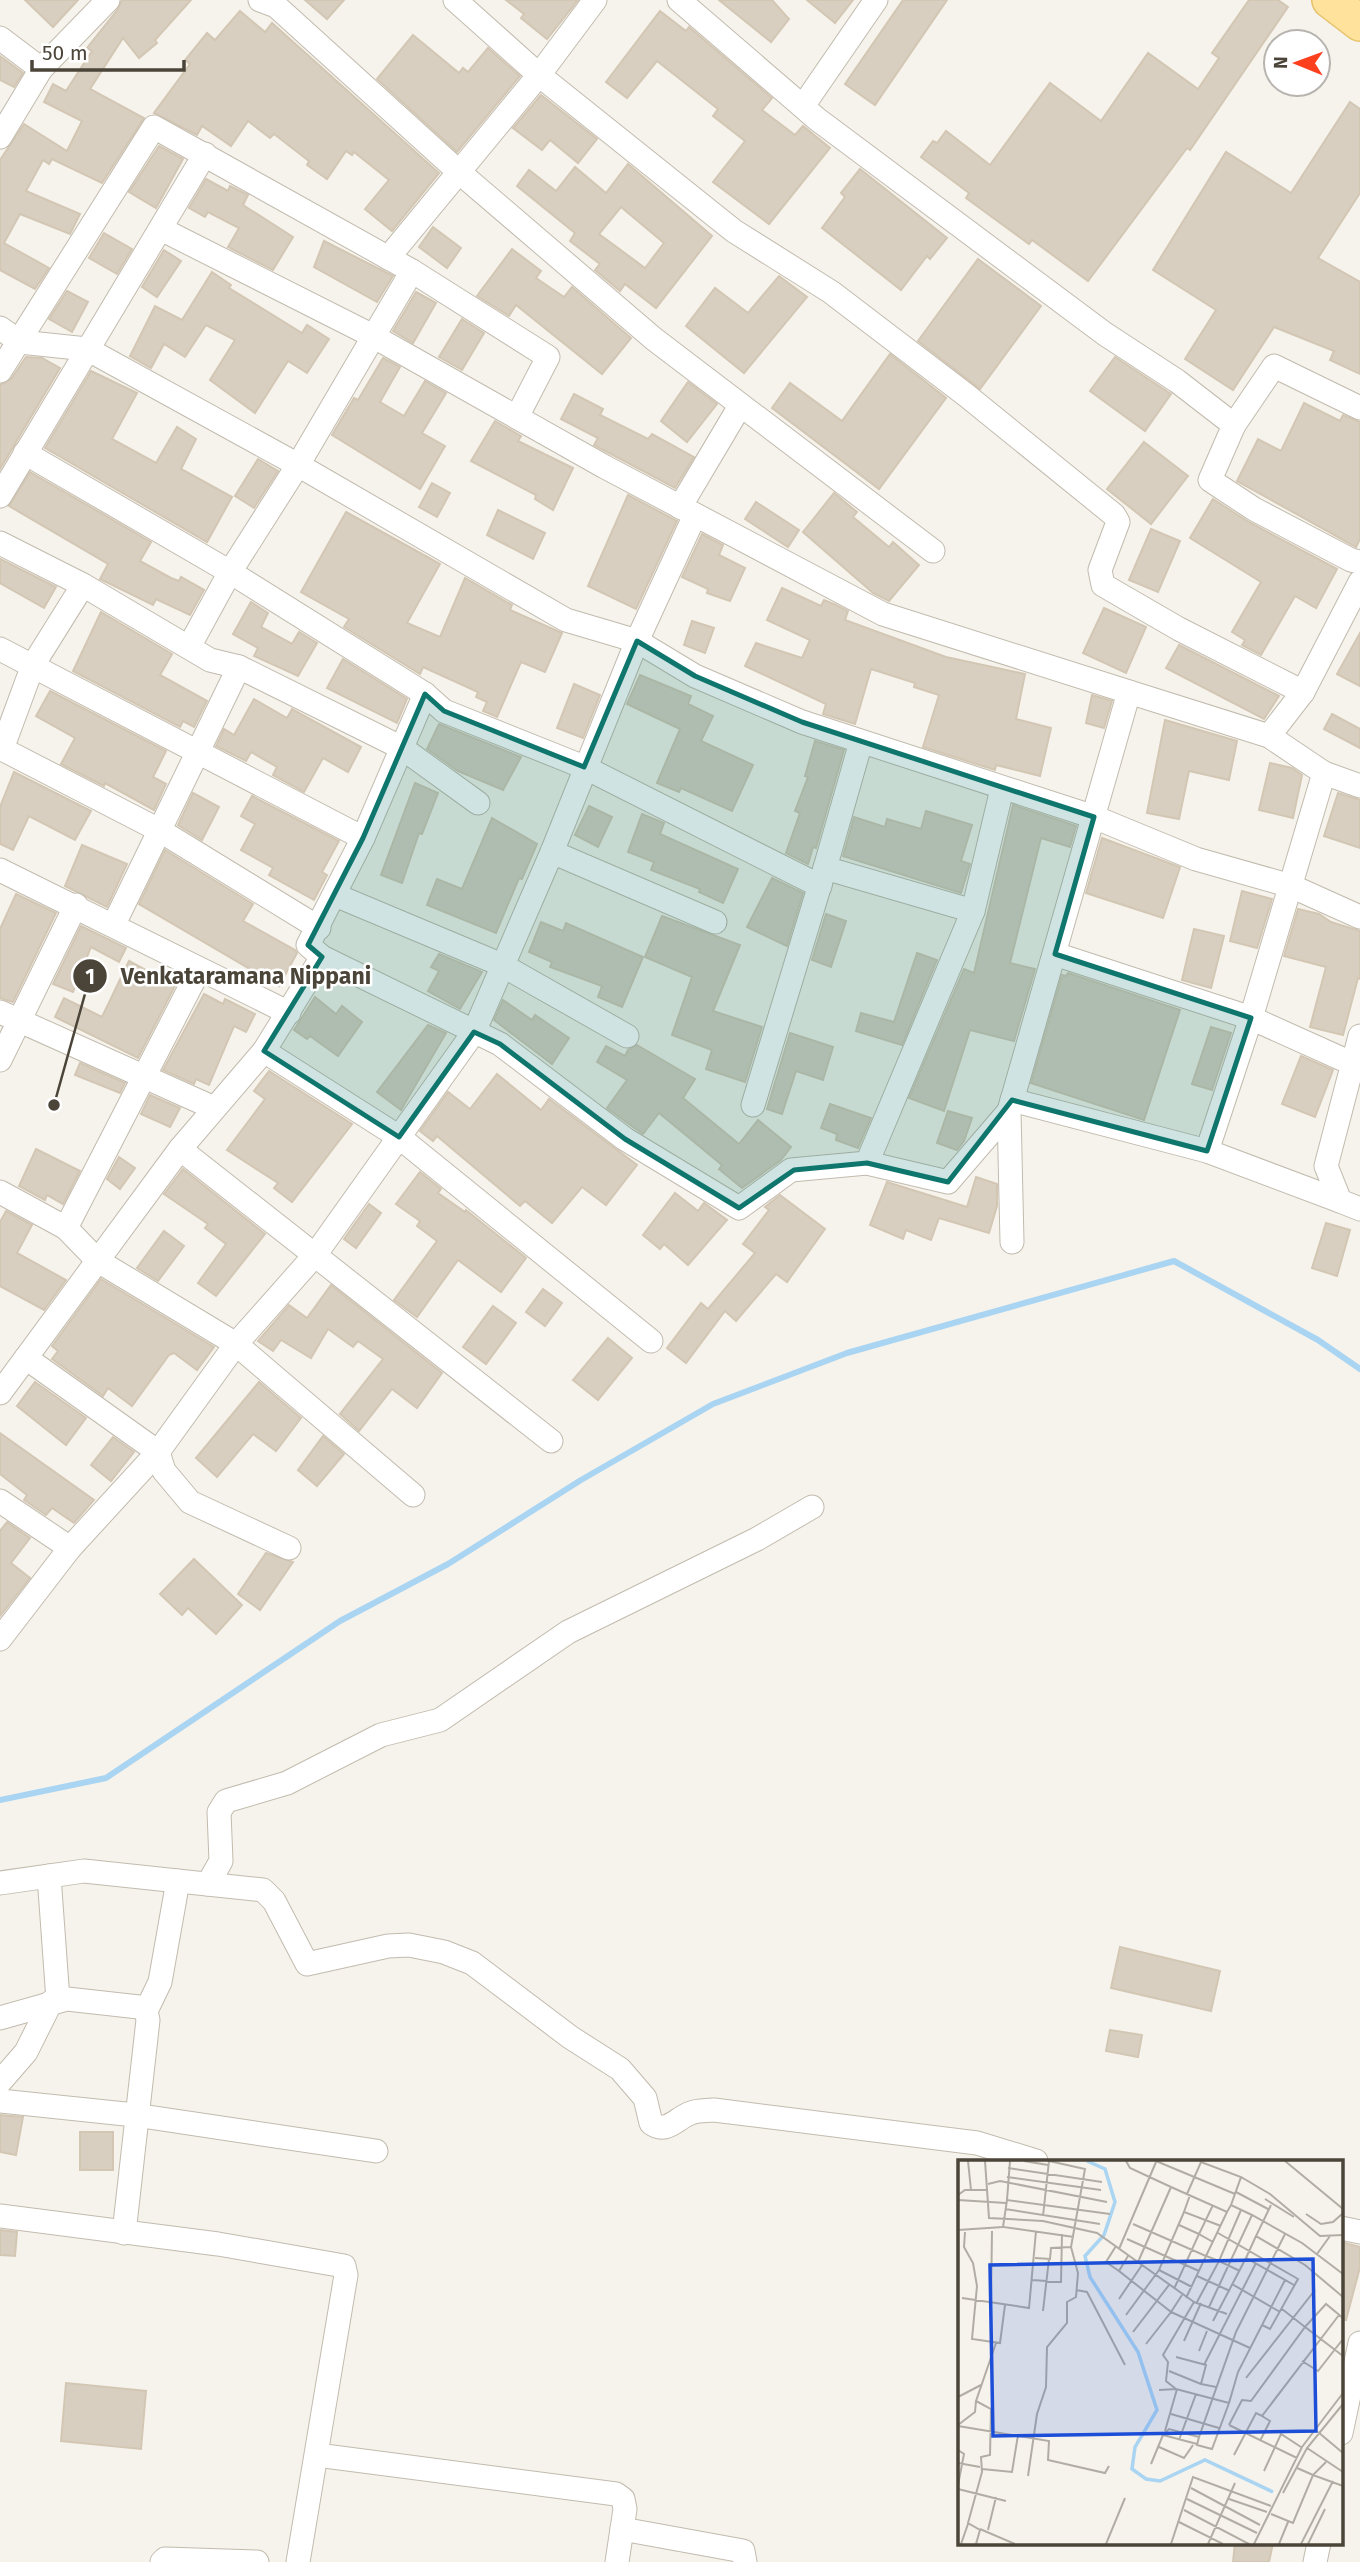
<svg xmlns="http://www.w3.org/2000/svg" width="1360" height="2562" font-family="'Fira Sans',sans-serif">
<style>
.lines{fill:none;stroke-linecap:round;stroke-linejoin:round}
.stream{stroke:#a9d4f2;stroke-width:6}
.building{fill:#d8cfc1;stroke:#d3c7b4;stroke-width:2;fill-rule:evenodd}
.street-casing{stroke:#c2bbae;stroke-width:25}
.primary-casing{stroke:#e6c16a;stroke-width:38}
.street{stroke:#fff;stroke-width:23}
.primary{stroke:#ffe39c;stroke-width:35}
.marked{fill:#0f766e;fill-opacity:0.2;stroke:#0f766e;stroke-width:5;stroke-linejoin:round}
.inset-river{fill:none;stroke:#a9d4f2;stroke-width:3.5}
.inset-road{fill:none;stroke:#b2ada4;stroke-width:2}
.view{fill:#1d4ed8;fill-opacity:0.15;stroke:#1d4ed8;stroke-width:3.5}
.inset-edge{fill:none;stroke:#4b4439;stroke-width:3.5}
.leader{fill:none;stroke:#4b4439;stroke-width:2.5}
.callout-dot{fill:#4b4439;stroke:#fff;stroke-width:2.5}
.mark-label{font-size:21px;text-anchor:middle;font-weight:bold;fill:#fff}
.callout-label{font-size:23px;text-anchor:middle;font-weight:bold;fill:#4b4439;stroke:#fff;stroke-width:5;stroke-linejoin:round;paint-order:stroke}
</style>
<rect width="100%" height="100%" fill="#f6f3ec"/>
<g class="lines">
<path class="stream" d="M0,1800L106,1778L340,1621L448,1564L581,1480L713,1404L847,1353L1174,1261L1318,1340L1360,1369"/>
</g>
<g class="building">
<path d="M25,0H78L53,27Z"/>
<path d="M122,0H191L155,40L157,43L139,58L123,38L90,89L144,118L102,183L52,159L49,164L43,160L26,191L80,214L70,234L20,214L4,243L49,268L35,289L0,270V160L24,124L67,151L82,121L44,102L53,84L66,91L92,51L87,48L118,9Z"/>
<path d="M305,0H344L327,19Z"/>
<path d="M506,0H578L547,39L521,18L524,14Z"/>
<path d="M719,0H772L789,19L771,42Z"/>
<path d="M807,0H853L835,23Z"/>
<path d="M903,0H947L875,105L845,84Z"/>
<path d="M1249,0H1278L1288,7L1190,150L1187,148L1088,281L1032,240L1029,244L966,198L969,193L921,157L933,141L937,143L946,131L990,165L1050,83L1101,121L1148,53L1198,89L1219,58L1212,53Z"/>
<path d="M240,11L265,32L272,23L439,173L392,231L365,209L389,180L354,152L352,155L346,151L327,179L307,165L309,161L274,134L270,138L248,121L231,146L202,126L197,135L154,113L190,64L185,60L207,33L215,40Z"/>
<path d="M660,11L686,31L689,27L772,98L762,110L795,135L803,126L830,148L769,224L713,182L745,141L713,116L718,109L657,61L627,98L606,82Z"/>
<path d="M413,35L459,73L463,68L468,72L488,48L520,76L457,152L377,79Z"/>
<path d="M0,56L23,73L14,87L0,80Z"/>
<path d="M541,95L597,139L578,163L550,140L542,150L513,128Z"/>
<path d="M1350,102L1360,109V193L1318,258L1360,282V374L1330,360L1334,351L1274,327L1233,390L1185,359L1216,310L1153,270L1226,152L1291,193Z"/>
<path d="M159,146L183,159L156,208L129,192Z"/>
<path d="M628,164L712,236L656,308L625,284L620,291L595,270L600,264L570,241L575,233L517,186L529,170L556,191L575,167L606,193ZM621,207L664,243L645,268L599,234Z"/>
<path d="M860,169L947,238L930,259L927,256L901,290L822,228L845,197L841,193Z"/>
<path d="M206,179L228,191L230,186L248,195L243,205L293,237L273,270L228,247L239,228L208,212L205,217L189,208Z"/>
<path d="M433,227L461,248L447,268L419,247Z"/>
<path d="M104,233L132,249L117,274L89,258Z"/>
<path d="M324,241L393,276L377,302L314,267Z"/>
<path d="M512,249L541,271L536,278L564,297L572,287L631,338L602,374L516,305L509,316L477,296Z"/>
<path d="M164,250L181,261L157,297L142,287Z"/>
<path d="M978,259L1041,306L980,389L918,341Z"/>
<path d="M212,272L231,285L229,288L302,333L307,325L329,339L307,373L288,361L255,413L210,380L235,340L206,325L185,357L164,344L151,368L130,356L155,306L182,320Z"/>
<path d="M779,276L807,297L744,373L686,326L715,288L748,313Z"/>
<path d="M67,291L88,302L72,332L49,319Z"/>
<path d="M416,292L436,303L413,343L393,331Z"/>
<path d="M462,319L484,333L462,370L439,357Z"/>
<path d="M890,354L946,398L879,489L772,408L790,383L842,421Z"/>
<path d="M26,357L42,358L60,368L0,469V385L11,379Z"/>
<path d="M1115,357L1171,394L1145,431L1090,391Z"/>
<path d="M383,358L400,367L380,402L404,416L425,381L446,393L422,433L445,446L420,489L332,435L354,398L358,400Z"/>
<path d="M91,371L137,393L112,439L156,463L177,427L196,439L181,469L232,497L207,542L45,448Z"/>
<path d="M688,382L717,404L687,442L661,421Z"/>
<path d="M574,394L603,409L600,415L648,439L652,434L694,457L675,488L594,445L598,438L561,419Z"/>
<path d="M1304,403L1340,421L1343,415L1360,422V539L1356,547L1237,481L1258,439L1281,451Z"/>
<path d="M495,421L521,436L518,441L573,468L553,510L535,499L536,495L471,461Z"/>
<path d="M1144,442L1188,476L1151,524L1107,489Z"/>
<path d="M258,459L278,471L254,508L235,496Z"/>
<path d="M30,472L151,542L140,561L171,578L179,581L181,577L204,590L190,615L156,599L153,605L100,579L108,564L9,506Z"/>
<path d="M432,483L450,493L437,517L419,507Z"/>
<path d="M834,493L857,512L853,517L889,547L893,542L919,565L889,601L873,593L803,532Z"/>
<path d="M628,495L677,521L636,609L588,586Z"/>
<path d="M1213,499L1247,521L1337,569L1316,608L1295,596L1261,655L1242,645L1245,640L1232,632L1261,582L1190,538Z"/>
<path d="M756,502L799,530L788,547L745,519Z"/>
<path d="M498,510L545,533L533,559L487,535Z"/>
<path d="M346,512L440,564L407,623L440,637L465,578L512,605L510,610L562,633L545,672L521,662L497,717L483,711L487,702L476,697L478,692L423,667L420,674L344,627L349,619L301,592Z"/>
<path d="M1151,529L1180,541L1158,592L1129,580Z"/>
<path d="M702,534L723,545L719,555L745,568L730,601L707,593L708,589L682,577Z"/>
<path d="M0,559L56,587L44,608L0,583Z"/>
<path d="M782,588L821,606L824,600L836,605L848,611L845,620L946,657L1025,674L1016,719L1051,728L1040,776L996,765L995,770L923,747L939,695L914,687L915,683L871,669L855,724L823,714L826,704L745,666L756,643L802,658L810,640L767,620Z"/>
<path d="M251,602L268,613L261,627L292,644L299,632L317,643L298,676L254,656L258,648L233,634Z"/>
<path d="M1104,608L1146,627L1126,673L1083,653Z"/>
<path d="M101,612L172,654L160,675L207,701L194,727L183,721L180,727L73,671Z"/>
<path d="M692,621L714,628L705,653L684,645Z"/>
<path d="M1360,633V686L1337,674Z"/>
<path d="M1179,645L1279,696L1264,719L1166,668Z"/>
<path d="M343,659L407,699L397,723L327,688Z"/>
<path d="M640,675L691,696L688,704L713,716L701,741L753,765L732,811L681,788L679,792L657,783L680,729L627,704Z"/>
<path d="M574,684L600,695L583,738L557,728Z"/>
<path d="M50,691L166,751L153,777L166,784L154,810L105,783L104,786L61,764L75,738L36,716Z"/>
<path d="M1092,695L1112,701L1104,728L1086,723Z"/>
<path d="M254,699L287,718L292,709L361,747L348,772L323,758L304,792L273,775L277,767L251,752L246,761L216,746L224,729L234,735Z"/>
<path d="M1332,714L1360,729V748L1324,729Z"/>
<path d="M1165,720L1237,741L1229,780L1189,771L1179,819L1147,813Z"/>
<path d="M439,724L521,757L503,790L458,771L427,749Z"/>
<path d="M815,741L844,750L816,848L813,847L808,864L786,853L800,813L795,811L808,777L805,776Z"/>
<path d="M1270,763L1292,768L1302,775L1293,818L1259,810Z"/>
<path d="M14,772L91,811L75,840L29,816L13,850L0,844V807Z"/>
<path d="M415,783L438,793L422,834L419,833L402,883L381,875Z"/>
<path d="M193,793L219,807L202,840L178,825Z"/>
<path d="M1338,793L1360,800V848L1324,836Z"/>
<path d="M252,796L339,841L322,872L327,875L314,900L269,875L273,868L241,850L255,824L241,816Z"/>
<path d="M1013,805L1076,826L1070,847L1041,838L1010,963L1035,969L1014,1041L970,1030L944,1111L909,1098L964,969L974,973Z"/>
<path d="M589,806L612,817L598,847L575,835Z"/>
<path d="M926,811L972,825L961,861L970,864L961,893L843,856L854,817L885,827L887,819L921,829Z"/>
<path d="M642,814L664,823L660,834L738,869L723,903L699,892L700,889L651,870L654,862L628,852Z"/>
<path d="M492,818L537,844L522,879L519,878L496,933L427,905L437,879L462,889Z"/>
<path d="M1102,838L1180,867L1163,918L1086,893Z"/>
<path d="M82,845L127,864L107,907L65,886Z"/>
<path d="M165,850L253,904L243,921L295,950L297,953L279,986L139,904Z"/>
<path d="M772,878L803,893L787,946L747,927Z"/>
<path d="M1242,891L1272,899L1257,948L1230,941Z"/>
<path d="M16,894L56,913L13,1002L0,998V929Z"/>
<path d="M1298,909L1319,914L1331,922L1360,931V979L1358,978L1343,1035L1310,1027L1326,967L1284,956Z"/>
<path d="M826,914L846,921L831,967L812,960Z"/>
<path d="M662,916L740,945L713,1011L762,1027L745,1082L706,1069L712,1050L672,1035L692,977L645,957Z"/>
<path d="M541,922L563,931L566,923L643,957L622,1007L598,997L602,986L550,967L552,962L529,952Z"/>
<path d="M81,926L126,948L119,962L91,947L73,992L53,984Z"/>
<path d="M1194,929L1224,936L1211,988L1182,980Z"/>
<path d="M917,953L937,960L902,1045L856,1031L861,1013L894,1022Z"/>
<path d="M439,954L482,972L460,1009L428,991L439,971L431,967Z"/>
<path d="M129,961L175,986L138,1058L55,1017L64,998L102,1017Z"/>
<path d="M1068,973L1180,1010L1144,1120L1031,1083L1062,975L1066,976Z"/>
<path d="M204,994L223,1004L225,999L255,1014L246,1032L234,1026L209,1085L196,1079L194,1084L163,1070Z"/>
<path d="M315,997L336,1014L342,1006L362,1022L338,1056L310,1036L307,1039L294,1030Z"/>
<path d="M503,1000L532,1020L535,1015L569,1038L552,1064L494,1020Z"/>
<path d="M428,1025L446,1033L401,1110L377,1092Z"/>
<path d="M1211,1027L1231,1033L1212,1090L1192,1084Z"/>
<path d="M790,1033L833,1047L823,1080L796,1071L782,1114L767,1109Z"/>
<path d="M637,1045L695,1079L683,1098L739,1144L758,1120L791,1147L781,1160L742,1188L719,1169L722,1165L659,1113L643,1134L633,1127L607,1108L627,1080L597,1062L606,1046L625,1056L628,1050Z"/>
<path d="M1301,1056L1333,1070L1315,1117L1282,1104Z"/>
<path d="M80,1063L125,1083L120,1093L75,1075Z"/>
<path d="M269,1071L352,1124L292,1202L274,1188L278,1183L227,1150L265,1099L254,1091Z"/>
<path d="M497,1074L541,1110L549,1099L637,1165L606,1205L582,1187L552,1223L525,1201L520,1206L437,1136L433,1141L420,1131L448,1092L470,1109Z"/>
<path d="M150,1095L180,1108L170,1127L141,1114Z"/>
<path d="M830,1104L871,1118L858,1148L836,1140L837,1134L821,1128Z"/>
<path d="M948,1111L972,1118L964,1141L957,1150L937,1143Z"/>
<path d="M36,1149L80,1171L63,1204L47,1195L45,1200L19,1186Z"/>
<path d="M119,1157L135,1168L120,1189L107,1179Z"/>
<path d="M183,1169L265,1234L216,1296L198,1283L226,1244L205,1228L208,1224L164,1194Z"/>
<path d="M420,1172L441,1189L438,1193L465,1212L466,1210L526,1258L501,1292L458,1260L417,1317L394,1300L437,1241L417,1226L420,1221L396,1204Z"/>
<path d="M976,1177L997,1184V1206L989,1233L939,1218L931,1240L906,1230L903,1239L870,1225L887,1182L967,1207Z"/>
<path d="M675,1193L698,1211L704,1203L727,1220L688,1265L664,1244L660,1249L643,1235Z"/>
<path d="M780,1195L825,1229L787,1282L776,1274L736,1321L725,1311L686,1363L667,1348L701,1303L708,1309L755,1253L743,1244L769,1210L765,1207Z"/>
<path d="M369,1204L381,1213L356,1248L344,1239Z"/>
<path d="M6,1211L32,1225L17,1253L66,1280L44,1310L0,1286V1222Z"/>
<path d="M1326,1223L1350,1230L1337,1276L1312,1268Z"/>
<path d="M164,1231L184,1246L158,1281L137,1268Z"/>
<path d="M101,1279L214,1347L197,1370L174,1353L169,1355L132,1406L108,1388L103,1396L52,1359L58,1351L52,1346Z"/>
<path d="M331,1285L442,1373L417,1408L392,1389L359,1431L340,1414L383,1359L358,1341L353,1347L328,1329L311,1358L281,1340L273,1351L258,1341L289,1305L307,1318Z"/>
<path d="M543,1289L562,1303L545,1326L526,1312Z"/>
<path d="M493,1306L516,1323L486,1364L463,1347Z"/>
<path d="M608,1338L632,1358L598,1400L573,1380Z"/>
<path d="M35,1382L86,1418L66,1445L17,1406Z"/>
<path d="M259,1382L301,1418L276,1451L253,1434L217,1477L196,1458Z"/>
<path d="M0,1433L94,1500L74,1523L52,1508L46,1515L24,1500L27,1495L0,1474Z"/>
<path d="M323,1436L344,1454L317,1486L298,1470Z"/>
<path d="M113,1437L134,1452L111,1481L91,1465Z"/>
<path d="M7,1522L30,1538L11,1563L30,1578L0,1616V1531Z"/>
<path d="M266,1553L293,1562L260,1610L238,1594Z"/>
<path d="M194,1559L242,1605L216,1634L188,1608L182,1615L160,1594Z"/>
<path d="M1120,1947L1220,1971L1211,2011L1111,1988Z"/>
<path d="M1110,2030L1142,2035L1138,2057L1106,2051Z"/>
<path d="M0,2115L23,2117L16,2155L0,2152Z"/>
<rect x="80" y="2132" width="33" height="38"/>
<path d="M0,2230L17,2232L15,2256L0,2255Z"/>
<path d="M1341,2242L1360,2247V2267L1346,2320L1341,2319Z"/>
<path d="M66,2383L146,2391L141,2449L61,2441Z"/>
<path d="M1235,2543H1273L1269,2562H1233Z"/>
</g>
<g class="lines">
<g class="street-casing">
<g id="street">
<path d="M260,0L276,6L459,172L654,339L933,551"/>
<path d="M595,0L539,75L734,231L831,292L966,395L1114,515L1118,522L1100,570L1103,585L1179,629L1303,692"/>
<path d="M679,0L817,119L1105,334L1177,381L1234,425L1210,480L1254,509L1351,560L1360,562"/>
<path d="M0,38L41,69"/>
<path d="M803,106L876,0"/>
<path d="M0,137L41,69L108,0"/>
<path d="M161,229L371,335L605,467L883,614L1129,692"/>
<path d="M388,258L539,75L455,0"/>
<path d="M0,328L20,342L87,349L298,465L566,620L637,641L695,676L802,722L1094,817L1196,859L1291,886L1360,917"/>
<path d="M0,371L154,127L412,271L548,357L517,417"/>
<path d="M1234,425L1274,366L1360,408"/>
<path d="M25,453L230,572L425,694L444,711L584,767L820,886"/>
<path d="M0,496L205,154"/>
<path d="M680,507L740,406"/>
<path d="M0,543L83,585L210,660L239,667L402,748L478,803"/>
<path d="M83,585L33,665L2,749L159,830L319,928"/>
<path d="M189,647L230,572L298,465L412,271"/>
<path d="M0,649L363,838"/>
<path d="M425,694L363,838L308,945L322,957L500,1044L625,1139L739,1208L791,1170L867,1163L948,1182L1009,1111"/>
<path d="M1269,736L1303,692L1360,582"/>
<path d="M552,852L715,922"/>
<path d="M825,868L861,742"/>
<path d="M0,870L289,1013"/>
<path d="M335,895L502,965L627,1036"/>
<path d="M114,924L239,667"/>
<path d="M1055,954L1251,1018L1360,1067"/>
<path d="M0,1012L214,1108"/>
<path d="M1360,1036L1326,1166L1340,1201L1360,1209"/>
<path d="M264,1051L399,1137L474,1032L552,852L637,641L695,515"/>
<path d="M0,1060L76,905"/>
<path d="M1012,1100L1207,1151L1340,1201"/>
<path d="M753,1105L825,868L973,911L1002,789"/>
<path d="M180,1149L551,1441"/>
<path d="M1207,1151L1251,1018L1324,773"/>
<path d="M867,1163L973,911"/>
<path d="M0,1192L66,1228L98,1261L236,1344L413,1495"/>
<path d="M66,1228L199,970"/>
<path d="M1012,1242L1009,1111L1129,692L1269,736L1324,773L1360,786"/>
<path d="M26,1358L158,1452L164,1471L190,1502L289,1548"/>
<path d="M0,1393L180,1149L264,1051L322,957"/>
<path d="M0,1501L70,1548L158,1452L236,1344L315,1255L399,1137L651,1341"/>
<path d="M0,1639L70,1548"/>
<path d="M49,1876L58,2000"/>
<path d="M0,1883L84,1871L263,1890L274,1901L307,1964L388,1946L409,1945L444,1952L472,1963L570,2037L620,2069L645,2098L651,2123C667,2135 676,2118 691,2113C698,2110 706,2111 714,2110L977,2143L1036,2161"/>
<path d="M208,1884L221,1861L219,1812L226,1801L287,1783L381,1735L440,1720L568,1632L757,1539L812,1507"/>
<path d="M146,2011L160,1982L178,1881"/>
<path d="M0,2018L67,1999L139,2007L146,2011L148,2020L124,2233"/>
<path d="M0,2082L26,2052L51,2002"/>
<path d="M0,2101L135,2115L376,2151"/>
<path d="M0,2216L218,2244L344,2266L346,2275L298,2562"/>
<path d="M1341,2228L1360,2232"/>
<path d="M1341,2433L1360,2343"/>
<path d="M317,2455L616,2494L623,2499L625,2509L617,2562"/>
<path d="M622,2529L743,2551L745,2562"/>
<path d="M162,2562L165,2559L257,2562"/>
<path d="M1315,2562L1319,2543"/>
</g>
</g>
<g class="primary-casing">
<path id="primary" d="M1330,0L1360,23"/>
</g>
<use href="#street" class="street"/>
<use href="#primary" class="primary"/>
</g>
<path class="marked" d="M637,641L695,676L802,722L1094,817L1055,954L1251,1018L1207,1151L1012,1100L948,1182L867,1163L794,1170L739,1208L625,1139L500,1044L474,1032L399,1137L264,1051L322,957L308,945L363,838L425,694L444,711L584,767Z"/>
<g transform="translate(958 2160)">
<rect width="385" height="385" fill="#f6f3ec"/>
<path class="inset-river" d="M129,1L147,9L157,42L146,75L127,96L132,117L180,192L199,250L177,287L174,309L188,319L202,321L247,300L315,332"/>
<path class="inset-road" d="M10,1L13,30M27,1L31,58L85,61L139,73L236,142M66,1L90,5M168,1L172,8L213,27L269,52L273,45L294,55L344,83L385,114M198,1L277,34M327,1L385,49M50,8L144,22M49,17L143,30M283,17L312,34L362,76L385,75M30,24L42,21L149,42M278,32L310,49M229,34L243,2L283,17L273,45M0,35L7,30H29M232,35L226,52L263,66M307,39L336,57M0,40L48,43M49,40L52,1M255,45L241,74L255,82M313,45L298,76L347,105L385,137M47,49L142,64M269,52L248,96L261,101L283,50M348,54L363,64L375,62L384,54M85,56L91,1M175,64L248,96L228,138M0,70L45,67M7,72L6,87L15,103L19,126L14,179L42,183L47,145M260,73L340,119L312,169L304,165M116,77L45,67L49,40L152,54M169,79L241,111M158,86L148,102L161,111M161,89L198,2M359,94L372,76M170,96L161,111L213,152L188,184M77,98L92,99L93,88L113,87M288,98L298,76M180,102L213,27M201,110L234,127M239,116L272,131M74,120L103,122L104,74M274,124L322,152M216,129L241,74L221,65M118,130L129,132L167,205M224,135L213,152L292,188M4,138L71,148L78,71M161,139L184,105M33,142L34,71M239,142L261,101L282,111M251,147L294,55M324,149L347,167L368,144L385,158M85,151L91,99M168,155L201,110L226,52M255,161L288,98L336,125M175,172L211,125M226,181L243,143M241,191L249,171M218,197L248,205L243,224L258,227M344,201L360,211L385,179M246,205L298,103M211,211L243,224M288,218L357,130M218,229L208,221L210,202L205,195L236,142L269,154M201,230L218,229L271,243L254,289L239,285L241,277M0,237L23,225M271,243L280,212L327,120M213,254L261,268M0,265L17,252L18,241M271,265L284,240L293,241L347,167L385,196M271,265L339,298M0,266L91,281L90,300L147,313L151,306M207,271L219,229M360,272L385,293M221,280L238,234M302,281L312,261L304,256M239,284L205,275L211,269L241,277L278,172L327,74M201,287L226,298L235,285M349,288L385,312M0,290L6,294L0,325M276,295L298,253L304,256L381,155M0,303L22,307M193,304L205,275M339,308L355,315L368,302M24,309L54,312L60,275M306,311L323,274L343,287M70,316L79,254L88,227L89,187L109,163V142L118,137L120,113L113,87L127,9L91,1M233,328L302,365M0,329L48,341M325,333L349,288L385,244M229,339L299,373M271,339L309,352M226,350L291,384M313,354L335,363L355,315L385,326M221,362L265,384M22,369L57,384M30,370L38,337M3,384L10,364M18,384L22,370L10,363L24,312L23,297L32,295L33,249L18,241L38,183M148,384L167,338M213,384L235,317L313,346M250,384L277,323M296,384L344,287L385,233M321,384L330,362M343,384L375,321M350,384L367,349"/>
<path class="view" d="M355,99L358,271L35,276L32,105Z"/>
<rect width="385" height="385" class="inset-edge"/>
</g>
<path class="leader" d="M54 1105L90 976"/>
<g class="callout-dot">
<circle cx="54" cy="1105" r="7"/>
<circle cx="90" cy="976" r="18"/>
</g>
<g class="mark-label">
<text x="90" y="984">1</text>
</g>
<g class="callout-label">
<text x="246" y="984">Venkataramana Nippani</text>
</g>
<g transform="translate(1297 63) rotate(271)"><circle r="33" fill="#ffffff" stroke="#b7b4b0" stroke-width="2"/>
<path d="M0-5L12 26L0 18L-12 26Z" fill="#fc3f1d"/>
<text y="-10" font-size="19" font-weight="bold" text-anchor="middle" fill="#4b4439">N</text>
</g>
<path d="M32 60v10h152v-10" fill="none" stroke="#4b4439" stroke-width="3.5"/>
<text x="42" y="60" font-size="21" fill="#4b4439" stroke="#ffffff" stroke-width="5" paint-order="stroke">50 m</text>
</svg>
